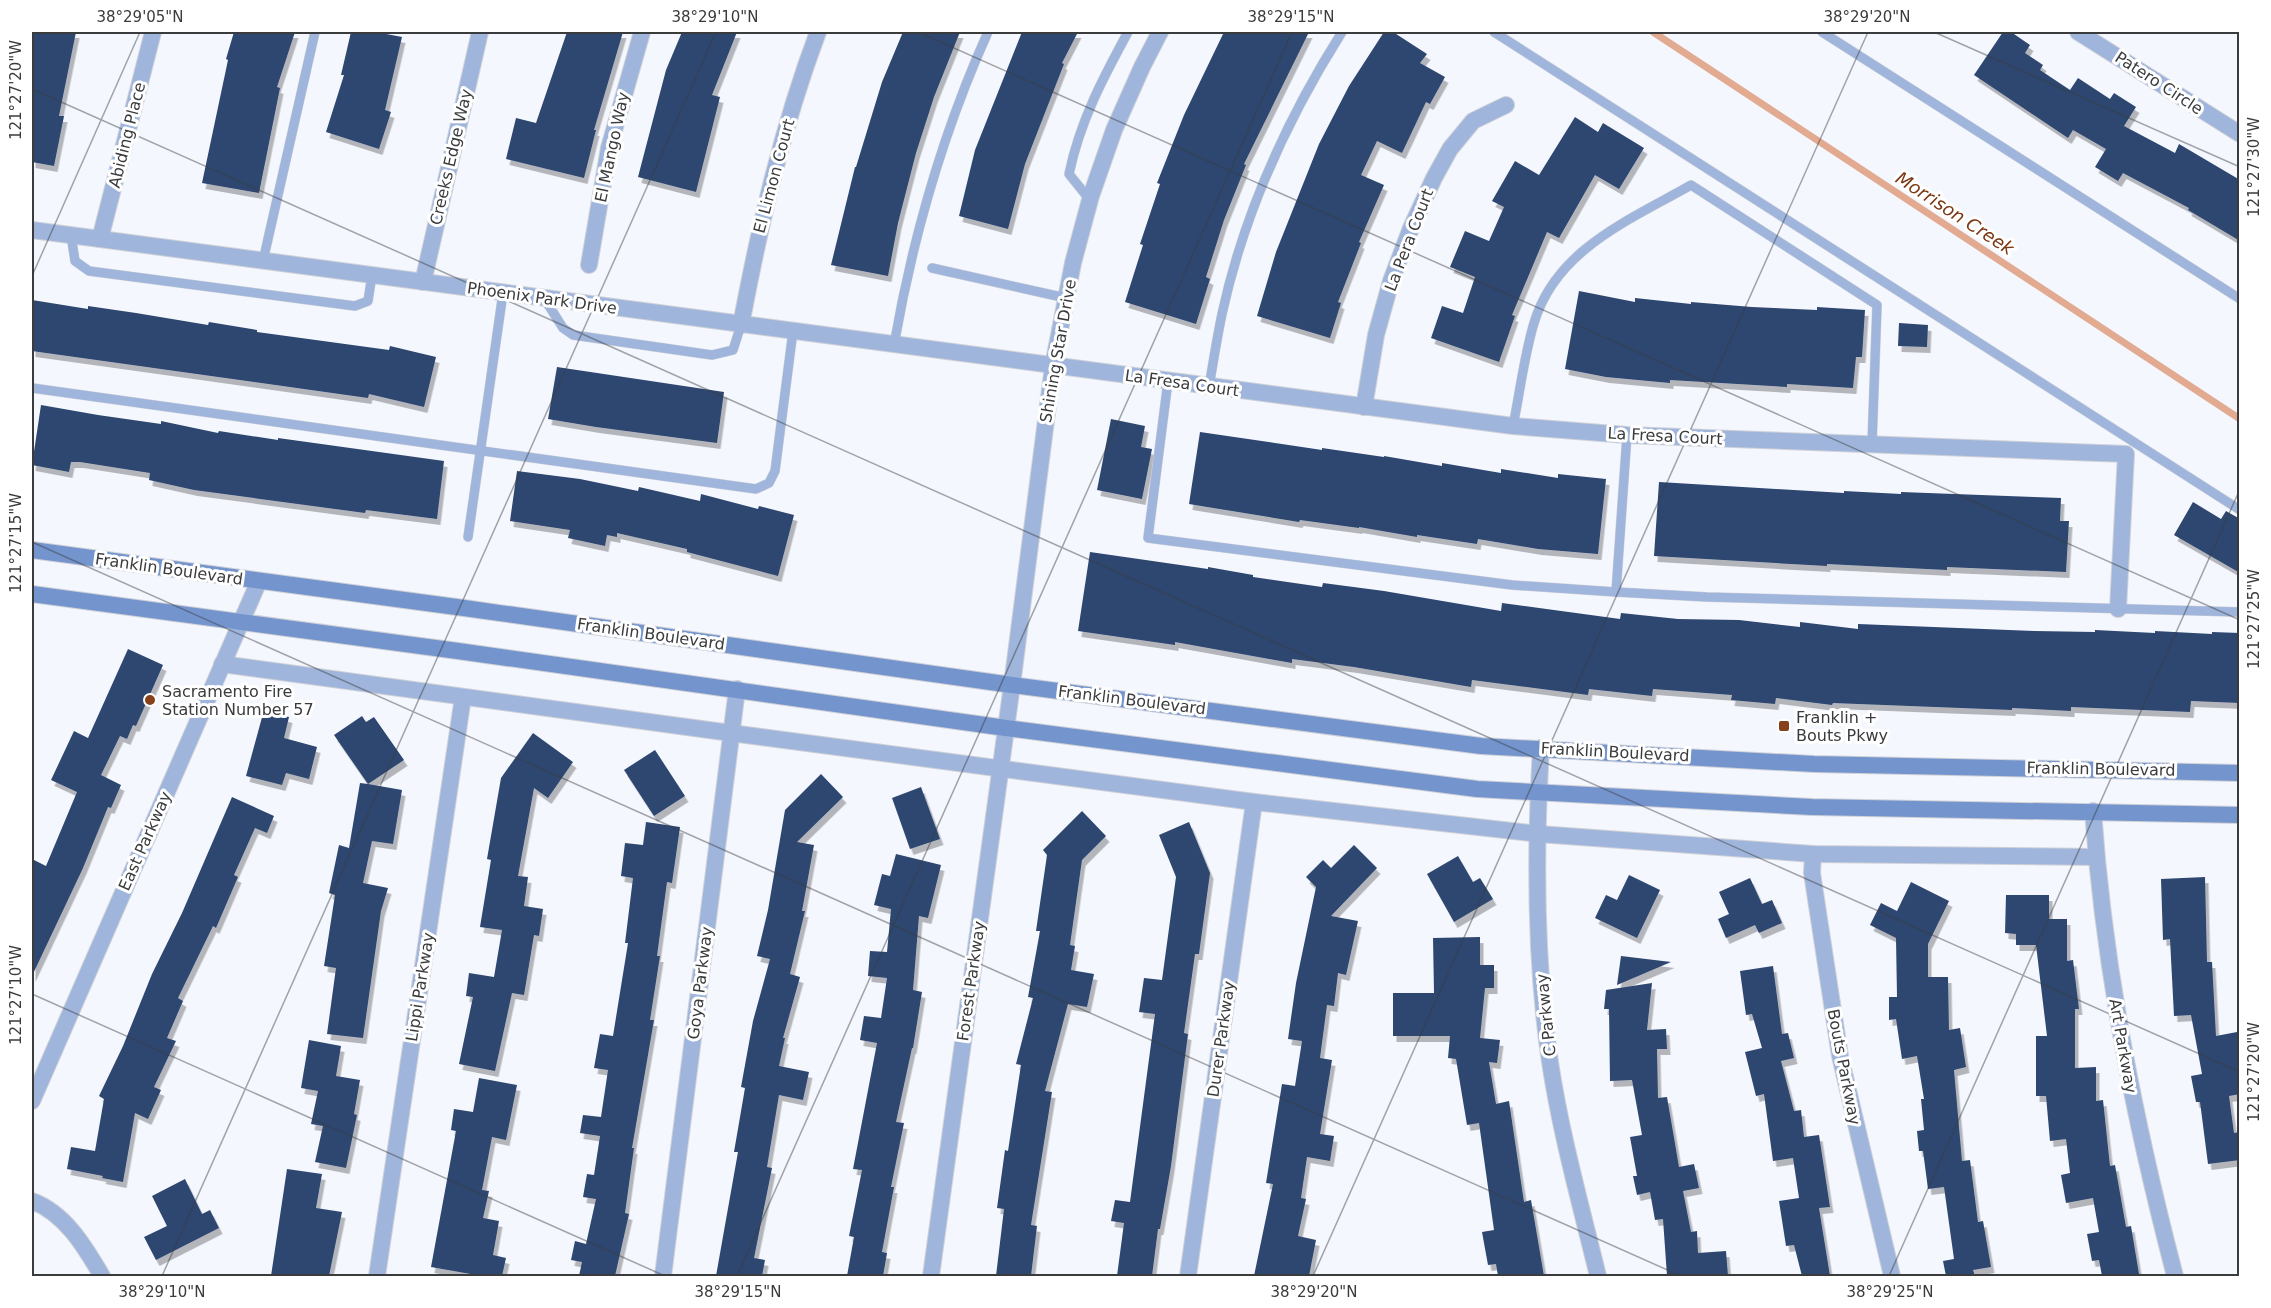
<svg xmlns="http://www.w3.org/2000/svg" width="2271" height="1308" font-family="'DejaVu Sans',sans-serif">
<style>
.lines{fill:none;stroke-linecap:round;stroke-linejoin:round}
.stream{stroke:#e2aa90;stroke-width:7}
.building{fill:#2f466f;filter:url(#shadow)}
.service-casing{stroke:#cfd1d7;stroke-width:10}
.minor-casing{stroke:#cfd1d7;stroke-width:18}
.tertiary-casing{stroke:#cfd1d7;stroke-width:18}
.secondary-casing{stroke:#cfd1d7;stroke-width:18}
.service{stroke:#9fb5dc;stroke-width:9}
.minor{stroke:#9fb5dc;stroke-width:16}
.tertiary{stroke:#9fb5dc;stroke-width:16}
.secondary{stroke:#7494cd;stroke-width:16}
.ticks{fill:none;stroke:#3a3b3d;stroke-width:1.5;stroke-opacity:0.45}
.poi-dot{fill:#86401a;stroke:#fff;stroke-width:2}
.labels{text-anchor:middle;dominant-baseline:central;stroke-width:6;stroke-linejoin:round;paint-order:stroke}
.street-label{font-size:16px;fill:#3a3b3d;stroke:#fff}
.poi-label{font-size:16px;fill:#3a3b3d;stroke:#fff;text-anchor:start}
.water-label{font-size:18px;font-style:italic;fill:#7a3711;stroke:#fff}
.neatline{fill:none;stroke:#3a3b3d;stroke-width:2}
.ticks-label{font-size:15px;text-anchor:middle;fill:#3a3b3d}
</style>
<defs>
<filter id="shadow"><feDropShadow dx="3.5" dy="6" stdDeviation="0" flood-color="#0004"/></filter>
</defs>
<rect width="100%" height="100%" fill="#f4f7fd"/>
<g class="lines">
<path class="stream" d="M1653,32L2240,419"/>
</g>
<g class="building">
<path d="M32,32H76L59,116H64L54,166L32,162Z"/>
<path d="M234,32H295L277,87L280,88L259,193L202,183L228,60L226,59Z"/>
<path d="M351,32H376L402,37L385,110L391,112L379,149L326,132L344,75H341Z"/>
<path d="M567,32H623L594,130H596L584,178L506,159L516,118L536,123Z"/>
<path d="M682,32H737L712,95L720,97L696,192L638,177L666,70Z"/>
<path d="M903,32H960L934,97L916,153L898,223L888,276L831,265L855,167H856L882,82Z"/>
<path d="M1022,32H1078L1062,63L1064,64L1025,164L1008,229L959,216L975,150Z"/>
<path d="M1224,32H1309L1244,164L1246,165L1224,220L1206,277L1210,279L1196,324L1125,302L1143,245L1140,244L1160,184L1157,183L1184,115Z"/>
<path d="M1384,32H1393L1427,54L1420,63L1445,77L1430,104L1426,102L1402,153L1377,141L1361,175L1384,185L1359,242L1361,243L1338,302L1341,303L1330,338L1257,316L1276,252L1319,144L1349,86Z"/>
<path d="M2003,32H2011L2030,45L2025,53L2043,65L2040,70L2070,90L2078,78L2110,99L2114,93L2136,107L2124,126L2175,153L2179,144L2240,180V241L2188,210L2189,208L2123,173L2118,181L2095,167L2106,149L2073,130L2068,138L1974,75Z"/>
<path d="M1575,117L1598,132L1603,123L1644,148L1619,189L1595,175L1559,238L1547,232L1512,315L1515,316L1499,362L1431,338L1442,306L1463,313L1475,277L1450,267L1465,231L1489,241L1504,207L1492,201L1515,161L1539,175Z"/>
<path d="M1579,291L1635,302V298L1691,304V302L1752,307L1817,310V307L1865,310L1862,357H1856L1853,388L1787,384V387L1670,380V383L1606,377L1565,369Z"/>
<path d="M32,300L88,309V306L136,313L208,325L209,322L257,330V332L389,350L390,346L436,357L424,407L369,394L368,398L32,351Z"/>
<path d="M1899,323L1928,325L1927,347L1898,346Z"/>
<path d="M557,367L724,392L717,443L596,427L548,419Z"/>
<path d="M41,405L98,415L161,424V421L218,433L219,431L278,440V438L444,461L437,519L366,510L365,513L194,490L149,480L150,473L80,462H71L69,472L32,465Z"/>
<path d="M1111,419L1145,426L1141,447L1152,449L1142,499L1097,490Z"/>
<path d="M1200,432L1322,450V448L1384,457V456L1442,466V463L1501,473V469L1558,478V474L1606,479L1598,554L1538,549L1478,539L1477,544L1417,535V537L1359,527V528L1300,520L1299,522L1189,504Z"/>
<path d="M517,471L580,479L638,491L639,487L700,501L701,494L758,509L759,506L794,515L778,576L687,552V549L617,533V537L607,535L605,546L568,538L570,530L510,521Z"/>
<path d="M1659,482L1844,493V491L1901,494V492L2061,498L2060,521H2069L2066,572L1947,567V570L1827,564V566L1654,556Z"/>
<path d="M2193,502L2221,519L2226,511L2240,519V573L2174,535Z"/>
<path d="M1090,552L1208,569V567L1253,575V577L1322,587L1323,583L1384,591L1501,611L1502,603L1620,619L1621,613L1678,619L1739,620L1800,627V622L1858,629V624L2035,631L2095,632V630L2155,633V631L2212,634V632L2240,633V703L2191,701L2190,712L2071,707V711L2012,708V710L1833,703L1832,705L1776,698L1775,704L1731,700L1732,695L1653,689L1652,696L1589,689L1588,695L1472,680L1471,687L1354,667L1292,659V663L1175,642V645L1078,631Z"/>
<path d="M128,649L163,665L136,726L133,725L127,739L120,736L101,775L121,785L111,808L108,807L83,868L32,976V859L46,866L77,792L51,780L74,731L88,738Z"/>
<path d="M264,710L289,717L284,738L317,747L309,779L286,773L282,785L246,776Z"/>
<path d="M362,716L366,722L374,717L404,760L368,784L402,790L393,844L372,841L363,883L388,888L381,911L363,1038L327,1034L336,968L324,966L335,895L329,893L339,845L349,848L360,783L368,784L334,735Z"/>
<path d="M533,733L573,762L548,798L534,788L518,876L528,877L524,906L543,909L539,936L534,935L524,995L512,993L495,1071L459,1064L473,997L466,996L469,973L494,977L502,930L480,927L491,860L487,859L501,778Z"/>
<path d="M655,750L685,796L654,816L624,770Z"/>
<path d="M821,774L843,797L797,842L814,845L802,911H805L790,974L800,977L783,1038H785L779,1066L809,1072L803,1100L779,1095L767,1167L772,1168L754,1258L765,1260L762,1276H716L738,1152H734L745,1088L741,1087L753,1021L770,959L757,956L768,910L785,810Z"/>
<path d="M921,787L940,839L910,849L892,798Z"/>
<path d="M232,797L274,816L267,833L255,828L234,875L238,877L216,928L213,926L178,998L183,1001L167,1038L176,1041L154,1087L161,1090L148,1119L135,1113L123,1182L102,1178L103,1176L67,1169L71,1147L95,1151L104,1099L99,1096L123,1046L152,974L182,913Z"/>
<path d="M1082,811L1106,836L1082,860L1070,945L1075,946L1071,970L1094,974L1087,1007L1068,1004L1045,1091L1052,1092L1031,1225L1037,1226L1031,1276H996L1004,1209L997,1208L1005,1150L1008,1151L1021,1065L1016,1064L1033,998L1028,997L1040,931H1036L1047,855L1043,850Z"/>
<path d="M646,822L680,827L672,883L667,882L657,956H660L650,1020H654L632,1148H634L625,1213L629,1214L615,1276H579L582,1262L571,1260L575,1241L586,1244L596,1199L583,1197L587,1174L594,1175L600,1136L580,1133L583,1115L601,1117L608,1070L594,1068L600,1034L613,1036L628,943H625L633,878L621,876L625,843L643,845Z"/>
<path d="M1189,822L1210,873L1199,954H1195L1184,1033L1188,1034L1171,1166L1160,1229H1158L1152,1276H1117L1124,1223L1111,1221L1115,1200L1130,1202L1155,1014L1139,1012L1144,978L1162,980L1176,877L1159,835Z"/>
<path d="M1354,845L1377,868L1331,916L1358,921L1346,975L1338,973L1334,1006L1327,1005L1320,1058L1332,1060L1320,1134L1334,1136L1330,1161L1307,1157L1301,1198L1306,1199L1298,1236L1316,1240L1309,1276H1254L1273,1184L1266,1183L1282,1084L1295,1086L1302,1041L1288,1039L1296,983L1316,887L1306,877L1323,860L1331,868Z"/>
<path d="M896,854L941,865L928,918L919,916L913,990L922,992L913,1048H912L896,1122L904,1123L891,1187H894L882,1252L887,1253L883,1276H847L854,1237L849,1236L862,1170L853,1169L877,1043L860,1040L864,1016L881,1018L887,978L868,976L870,951L887,952L891,909L874,905L882,874L890,876Z"/>
<path d="M1458,856L1473,882L1480,878L1493,899L1454,922L1427,874Z"/>
<path d="M1629,875L1660,890L1637,938L1595,918L1606,895L1617,900Z"/>
<path d="M2205,877L2207,962H2212L2216,1036L2237,1032L2240,1047V1094L2229,1096L2234,1133L2240,1132V1160L2208,1164L2200,1102H2196L2191,1076L2202,1074L2191,1015L2174,1016L2170,939L2163,940L2161,879Z"/>
<path d="M1750,878L1762,904L1772,900L1782,923L1759,933L1755,925L1726,938L1718,919L1729,914L1719,892Z"/>
<path d="M1911,882L1949,901L1928,944V977H1948L1949,1030L1960,1028L1966,1067L1954,1070L1962,1161L1970,1160L1978,1222L1983,1221L1991,1267L1973,1270L1975,1276H1946L1943,1261L1954,1259L1944,1187L1928,1189L1923,1151H1919L1917,1131L1924,1130L1921,1099H1924L1917,1056L1902,1059L1896,1019L1889,1020V997H1897L1896,938L1870,925L1881,903L1897,911Z"/>
<path d="M2006,895H2049V919H2067V961L2073,960L2079,1009H2075V1068L2096,1067V1101L2103,1100L2110,1166L2115,1165L2126,1227L2131,1226L2139,1274L2102,1276L2099,1260L2092,1261L2087,1234L2099,1232L2093,1198L2066,1203L2061,1175L2070,1173L2066,1139L2050,1141L2046,1096H2036V1036H2047L2036,945H2016V934L2005,933Z"/>
<path d="M1480,937V965H1494V988H1485L1480,1038L1500,1040L1497,1063L1489,1062L1496,1104L1509,1101L1524,1202L1531,1200L1544,1276H1498L1496,1264L1488,1265L1482,1232L1494,1230L1479,1123L1467,1125L1456,1059L1448,1058L1450,1036H1393V993H1434L1433,938Z"/>
<path d="M1621,956L1671,962L1617,985Z"/>
<path d="M1773,966L1782,1034L1788,1033L1794,1058L1781,1061L1794,1111L1801,1110L1804,1137L1819,1135L1830,1207L1819,1208L1830,1276H1802L1794,1245L1786,1246L1779,1201L1799,1198L1793,1158L1773,1161L1764,1094L1756,1096L1745,1052L1762,1048L1752,1014L1746,1015L1740,971Z"/>
<path d="M1652,983L1647,1030L1666,1029L1667,1049H1657L1658,1098L1667,1097L1679,1167L1694,1164L1699,1188L1683,1191L1691,1232L1697,1231L1698,1253L1726,1251L1728,1276H1667L1663,1219L1655,1220L1650,1192L1637,1195L1633,1176H1637L1630,1137L1642,1135L1632,1080L1610,1081L1609,1009H1604L1606,990Z"/>
<path d="M309,1040L341,1046L336,1076L360,1080L354,1114L357,1115L346,1168L315,1162L323,1126L311,1124L318,1091L301,1088Z"/>
<path d="M479,1078L517,1085L506,1140L492,1137L482,1190L489,1191L483,1218L499,1221L493,1255L506,1258L502,1276H482L431,1267L456,1131L451,1130L454,1109L473,1112Z"/>
<path d="M287,1169L322,1174L316,1208L342,1212L329,1276H271Z"/>
<path d="M185,1179L202,1214L210,1210L219,1228L156,1260L144,1237L167,1226L152,1196Z"/>
</g>
<g class="lines">
<g class="service-casing">
<g id="service">
<path d="M1494,32L2240,510"/>
<path d="M1822,32L2240,299"/>
<path d="M1090,200L1069,174C1080,121 1103,78 1128,32"/>
<path d="M71,235L75,261L89,271L355,306L368,301L372,275"/>
<path d="M263,261L315,32"/>
<path d="M932,268L1066,298"/>
<path d="M544,298L563,328L573,335L712,355L733,350L741,325"/>
<path d="M894,345C913,236 943,132 988,32"/>
<path d="M1168,381L1148,538L1512,585L1616,592L1707,597L2240,612"/>
<path d="M1209,387C1213,363 1217,338 1222,314C1244,213 1287,119 1342,32"/>
<path d="M32,388L756,489L769,483L775,471L793,331"/>
<path d="M1513,426C1520,392 1524,356 1534,323C1556,249 1630,220 1691,185L1877,305L1872,444"/>
<path d="M468,537L503,293"/>
<path d="M1616,592L1627,435"/>
</g>
</g>
<g class="minor-casing">
<g id="minor">
<path d="M2078,32L2240,134"/>
<path d="M32,230L1513,426L1627,435L2126,454L2118,609"/>
<path d="M100,239L153,32"/>
<path d="M589,265L609,148L642,32"/>
<path d="M423,282L480,32"/>
<path d="M741,325C760,224 782,128 818,32"/>
<path d="M1364,407L1376,335L1391,281L1411,228L1434,178L1450,149L1473,121L1506,105"/>
<path d="M222,664L731,733L1254,802L1539,834L1813,854L2096,857"/>
<path d="M1541,748C1535,850 1535,961 1550,1062C1561,1135 1581,1206 1598,1276"/>
<path d="M2093,811C2104,969 2135,1123 2175,1276"/>
<path d="M1813,854L1812,873L1840,1056L1892,1276"/>
<path d="M32,1201C65,1213 85,1247 102,1276"/>
<path d="M377,1276L463,697"/>
<path d="M663,1276L737,689"/>
<path d="M931,1276L1012,685L1053,366L1073,263L1091,196L1114,130L1142,67L1160,32"/>
<path d="M1188,1276L1254,802"/>
</g>
</g>
<g class="tertiary-casing">
<path id="tertiary" d="M32,1101L259,581"/>
</g>
<g class="secondary-casing">
<g id="secondary">
<path d="M32,550L464,608L1012,685L1481,746L1814,764L2240,773"/>
<path d="M32,594L458,651L1006,728L1477,789L1812,807L2240,815"/>
</g>
</g>
<use href="#service" class="service"/>
<use href="#minor" class="minor"/>
<use href="#tertiary" class="tertiary"/>
<use href="#secondary" class="secondary"/>
</g>
<path class="ticks" d="M918,32L2240,620M1934,32L2240,167M32,89L2240,1072M32,276L140,32M32,542L1681,1276M32,994L665,1276M162,1276L716,32M737,1276L1292,32M1313,1276L1868,32M1889,1276L2240,489"/>
<g class="poi-dot">
<circle cx="150" cy="700" r="6"/>
<rect x="1778" y="720" width="12" height="12" rx="3"/>
</g>
<g class="labels">
<g class="street-label">
<text transform="translate(2159 83) rotate(33)">Patero Circle</text>
<text transform="translate(127 135) rotate(-76)">Abiding Place</text>
<text transform="translate(612 147) rotate(-78)">El Mango Way</text>
<text transform="translate(451 157) rotate(-77)">Creeks Edge Way</text>
<text transform="translate(774 176) rotate(-75)">El Limon Court</text>
<text transform="translate(1409 240) rotate(-69)">La Pera Court</text>
<text transform="translate(542 298) rotate(8)">Phoenix Park Drive</text>
<text transform="translate(1058 351) rotate(-80)">Shining Star Drive</text>
<text transform="translate(1182 383) rotate(8)">La Fresa Court</text>
<text transform="translate(1665 436) rotate(3)">La Fresa Court</text>
<text transform="translate(169 569) rotate(8)">Franklin Boulevard</text>
<text transform="translate(651 634) rotate(8)">Franklin Boulevard</text>
<text transform="translate(1132 700) rotate(7)">Franklin Boulevard</text>
<text transform="translate(1615 752) rotate(3)">Franklin Boulevard</text>
<text transform="translate(2101 769) rotate(1)">Franklin Boulevard</text>
<text transform="translate(145 841) rotate(-66)">East Parkway</text>
<text transform="translate(971 981) rotate(-82)">Forest Parkway</text>
<text transform="translate(700 983) rotate(-83)">Goya Parkway</text>
<text transform="translate(420 987) rotate(-81)">Lippi Parkway</text>
<text transform="translate(1546 1015) rotate(-96)">C Parkway</text>
<text transform="translate(1221 1039) rotate(-82)">Durer Parkway</text>
<text transform="translate(2123 1046) rotate(80)">Art Parkway</text>
<text transform="translate(1844 1067) rotate(79)">Bouts Parkway</text>
</g>
<g class="poi-label">
<text x="162" y="691">Sacramento Fire<tspan x="162" dy="18">Station Number 57</tspan></text>
<text x="1796" y="717">Franklin +<tspan x="1796" dy="18">Bouts Pkwy</tspan></text>
</g>
<g class="water-label">
<text transform="translate(1955 213) rotate(33)">Morrison Creek</text>
</g>
</g>
<rect width="2271" height="1308" fill="none" stroke="#ffffff" stroke-width="66"/>
<rect x="33" y="33" width="2205" height="1242" class="neatline"/>
<g class="ticks-label">
<text x="140" y="22">38°29'05"N</text>
<text x="715" y="22">38°29'10"N</text>
<text x="1291" y="22">38°29'15"N</text>
<text x="1867" y="22">38°29'20"N</text>
<text transform="translate(16 90) rotate(-90)" y="5">121°27'20"W</text>
<text transform="translate(2254 167) rotate(-90)" y="5">121°27'30"W</text>
<text transform="translate(16 543) rotate(-90)" y="5">121°27'15"W</text>
<text transform="translate(2254 619) rotate(-90)" y="5">121°27'25"W</text>
<text transform="translate(16 995) rotate(-90)" y="5">121°27'10"W</text>
<text transform="translate(2254 1072) rotate(-90)" y="5">121°27'20"W</text>
<text x="162" y="1297">38°29'10"N</text>
<text x="738" y="1297">38°29'15"N</text>
<text x="1314" y="1297">38°29'20"N</text>
<text x="1890" y="1297">38°29'25"N</text>
</g>
</svg>
